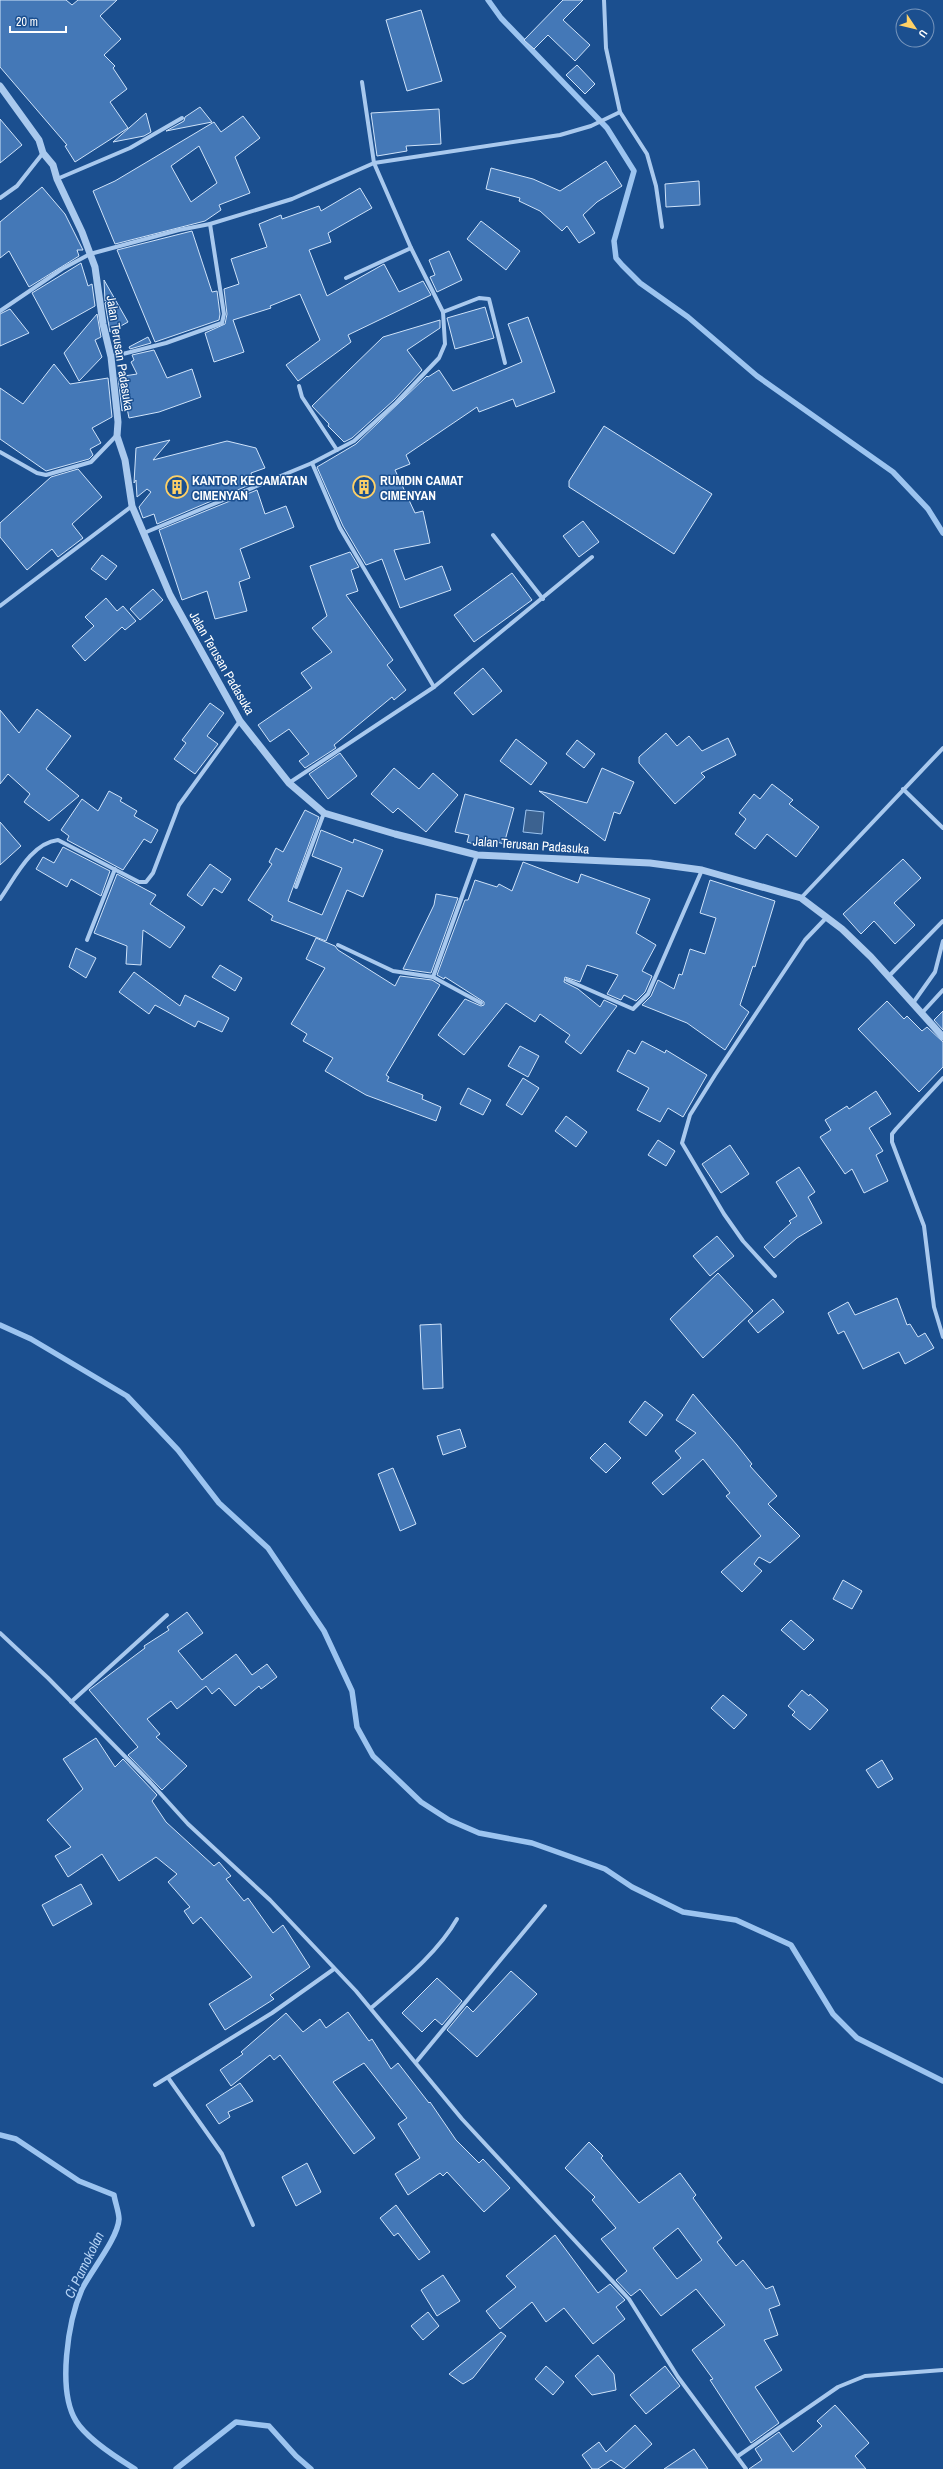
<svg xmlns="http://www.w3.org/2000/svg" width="943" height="2469" font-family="'Archivo Narrow',sans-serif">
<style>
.water{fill:#3c6290;stroke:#9cc4f0}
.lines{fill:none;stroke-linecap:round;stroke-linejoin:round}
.stream{stroke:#9cc4f0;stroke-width:5.5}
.building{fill:#4478b7;stroke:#cfe3fa;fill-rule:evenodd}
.minor{stroke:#a9c9ee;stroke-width:4}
.tertiary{stroke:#a9c9ee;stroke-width:7}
.labels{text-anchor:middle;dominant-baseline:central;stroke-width:3;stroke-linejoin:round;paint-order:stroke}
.street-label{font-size:13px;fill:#fff;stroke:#1b4f8f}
.poi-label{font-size:13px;font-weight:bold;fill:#fff;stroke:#1b4f8f;text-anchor:start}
.water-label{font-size:14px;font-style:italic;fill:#b5d3f5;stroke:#1b4f8f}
</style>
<rect width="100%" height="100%" fill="#1b4f8f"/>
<path class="water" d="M526,810L544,812L542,834L523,832Z"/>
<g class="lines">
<g class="stream">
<path d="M488,0L501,18L607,128L634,171L614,241L616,258L622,265L640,283L688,317L757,376L893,472L928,509L943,533"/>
<path d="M0,1325L31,1339L127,1396L178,1450L219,1503L268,1548L324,1631L352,1691L357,1727L373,1756L421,1802L449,1820L479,1833L532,1843L605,1869L632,1887L683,1912L736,1920L791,1945L833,2014L857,2038L943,2081"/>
<path d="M0,2135L16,2139L79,2181L114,2195C115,2202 119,2212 119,2219C118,2238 91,2271 82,2289C68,2321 57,2390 76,2421C87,2439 117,2458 135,2469"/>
<path d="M176,2469L236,2422L269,2426L296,2456L311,2469"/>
</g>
</g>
<g class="building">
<path d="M0,0H66L72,5L78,0H117L100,16L121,39L104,55L115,66L113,68L127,89L110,102L128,128L75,162L65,146L67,145L0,67Z"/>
<path d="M563,0H583L563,20L590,45L575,61L548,35L534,49L524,40Z"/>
<path d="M421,10L442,81L407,91L386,20Z"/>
<path d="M577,65L595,84L585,94L566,75Z"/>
<path d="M200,107L212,122L166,131L184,121L185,117Z"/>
<path d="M439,109L441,144L406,146L407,151L377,156L371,113Z"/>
<path d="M146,113L151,132L144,136L113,142Z"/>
<path d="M243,116L260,138L235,157L250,193L219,205L221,210L205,221L115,244L93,191L115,181L214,122L221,132ZM199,146L217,183L191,202L171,166Z"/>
<path d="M0,119L22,145L0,163Z"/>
<path d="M606,161L622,186L597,202L583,215L595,233L579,243L567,226L562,231L540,211L519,201L520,198L486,189L491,168L533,179L560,191Z"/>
<path d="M699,181L700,205L666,207L665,184Z"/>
<path d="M42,187L65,214L83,250H77L79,256L29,287L9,251L0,258V222Z"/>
<path d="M360,188L372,208L328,233L331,242L309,250L327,296L384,264L399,292L423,281L431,295L348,335L351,342L298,381L286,365L320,340L300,294L270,306L271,308L233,320L244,352L214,362L205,333L225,324L227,314L224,289L239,284L231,259L267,247L259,224L281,215L282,219L319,206L321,211Z"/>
<path d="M481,221L520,251L506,270L467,239Z"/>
<path d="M192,231L212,292L217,291L220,314L219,320L155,342L117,250Z"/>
<path d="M449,251L462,280L437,292L430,277L435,275L429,260Z"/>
<path d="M81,263L88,286L92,284L95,306L52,330L32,293Z"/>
<path d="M104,280L128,322L110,332L105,303L109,299L105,301Z"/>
<path d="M485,307L494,338L455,349L447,318Z"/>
<path d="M10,309L29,333L0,346V314Z"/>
<path d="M97,314L101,337L95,340L102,357L79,381L64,353Z"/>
<path d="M528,317L555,392L516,407L513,399L479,412L477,407L406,455L410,464L395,470L415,513L423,511L430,543L394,550L405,580L442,566L451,590L400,608L382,559L366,565L343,526L317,467L356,444L427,376L428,377L439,370L453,391L522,362L508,324Z"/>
<path d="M440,320V328L407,350L422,370L394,400L352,438L344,442L328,426L329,424L312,406L383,337Z"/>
<path d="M148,337L151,343L130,349L129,347Z"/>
<path d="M154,350L167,378L192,369L201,397L159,412L129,418L127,408L122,411L118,377L137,374L131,362L134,360L132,355Z"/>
<path d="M54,364L70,384L108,378L112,417L92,428L101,443L90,449L93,455L89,459L46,471L0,439V388L23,404Z"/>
<path d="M604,426L712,494L674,554L569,487V481Z"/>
<path d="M170,440L153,460L227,441L256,448L265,468L251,473L254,483L157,524L154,514L143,518L139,507L151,492L147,489L137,497L136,480L134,483L136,448Z"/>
<path d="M78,469L102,497L72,524L83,538L58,557L52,549L27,570L0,537V523L51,477Z"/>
<path d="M257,490L265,514L286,506L294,527L240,549L250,578L239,582L247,611L215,619L207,591L182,600L159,530Z"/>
<path d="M583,521L599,542L579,557L563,536Z"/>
<path d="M350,552L359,567L351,570L358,591L346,595L393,660L387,665L406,690L394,700L392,697L334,745L336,748L305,768L299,761L309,754L289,729L270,742L258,725L312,688L301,673L332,652L312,628L327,616L310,566Z"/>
<path d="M102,555L117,566L106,580L91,569Z"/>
<path d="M512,573L532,600L474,642L454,615Z"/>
<path d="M153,589L163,600L140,620L130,609Z"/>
<path d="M106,598L117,611L123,606L136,621L125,630L122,627L85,661L72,646L94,626L85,617Z"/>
<path d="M483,668L502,691L473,715L454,693Z"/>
<path d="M210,703L224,713L207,736L218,744L195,774L174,759L186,743L182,740Z"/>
<path d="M37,709L71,736L46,769L79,796L49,821L24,802L30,794L8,774L0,784V710L19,733Z"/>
<path d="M666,733L677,746L689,736L702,751L728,738L736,755L701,773L705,777L675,804L639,763V757Z"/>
<path d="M516,739L547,763L531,785L500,761Z"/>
<path d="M577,740L595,754L584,768L566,754Z"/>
<path d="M340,753L357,776L328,799L309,774Z"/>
<path d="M394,768L419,789L433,773L458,795L426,832L398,808L393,813L371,794Z"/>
<path d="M602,768L634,782L620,814L614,812L605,841L539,791L587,803Z"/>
<path d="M772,784L793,800L789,804L819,827L796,857L767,834L755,849L735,834L746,819L739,813L754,794L760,799Z"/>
<path d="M109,791L122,798L120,801L137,811L134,816L158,830L151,843L144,839L123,870L67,840L69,836L61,830L82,799L98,811Z"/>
<path d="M465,794L514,808L504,844L483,838L481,846L467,842L469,835L455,832Z"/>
<path d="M305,810L319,817L288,901L322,915L342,868L312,856L321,830L353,843L354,839L383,850L363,897L347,890L326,941L271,920L273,916L248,900L272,864L269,862L276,848L283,852Z"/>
<path d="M0,822L21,846L0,865Z"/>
<path d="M63,847L110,871L101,896L71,879L67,887L36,869L43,857L54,863Z"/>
<path d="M903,859L921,878L894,903L915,925L895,944L874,921L861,934L843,914Z"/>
<path d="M523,862L578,883L581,874L650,899L636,933L656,945L642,971L652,976L645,992L636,1001L624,995L621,1000L607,994L618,975L587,965L580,982L565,977L564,982L578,989L600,1007L604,1000L617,1006L581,1054L565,1042L570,1035L557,1026L540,1014L535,1022L506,1003L464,1055L438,1035L465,999L481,1006L484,1005V1002L445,977L444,979L437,975L465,900H468L475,880L497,887L499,884L512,891Z"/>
<path d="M210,864L231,879L222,893L214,888L202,906L187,895Z"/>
<path d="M117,874L156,895L150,904L185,927L170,948L143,930L141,965L126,964L127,946L94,933Z"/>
<path d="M710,880L775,901L755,967L753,966L740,1005L749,1012L725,1050L687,1023L642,1005L651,996L658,980L674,989L679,974L682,975L690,949L705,954L716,918L700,913Z"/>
<path d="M436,894L458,898L431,973L403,969L434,905Z"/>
<path d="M316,938L335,946L338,950L395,986L400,976L432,980L440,985L386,1075L389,1077L387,1081L423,1095L422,1099L441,1107L436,1121L366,1095L325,1071L333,1058L303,1041L307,1034L291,1024L325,968L306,959Z"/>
<path d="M76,948L96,958L86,978L69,967Z"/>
<path d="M220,965L242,978L235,991L212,977Z"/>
<path d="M134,972L180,1006L185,995L229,1018L222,1032L198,1021L195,1027L155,1005L149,1014L119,992Z"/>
<path d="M887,1001L904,1019L907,1016L922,1031L927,1027L943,1042V1067L919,1092L858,1029Z"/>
<path d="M943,1011V1030L934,1020Z"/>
<path d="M642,1041L665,1053L666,1050L707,1075L683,1117L668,1108L660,1122L637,1110L649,1088L617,1071L628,1050L635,1054Z"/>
<path d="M520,1046L539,1056L528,1077L508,1066Z"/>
<path d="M523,1078L539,1088L522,1115L506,1105Z"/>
<path d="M468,1088L491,1100L483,1115L460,1104Z"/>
<path d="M876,1091L891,1114L869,1128L883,1151L876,1155L888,1181L864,1193L852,1169L845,1174L820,1137L831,1130L825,1120L847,1106L849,1109Z"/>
<path d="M566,1116L587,1132L576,1147L555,1131Z"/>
<path d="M658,1140L675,1151L666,1166L648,1155Z"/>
<path d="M730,1145L749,1174L721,1193L702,1164Z"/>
<path d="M799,1167L815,1192L808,1197L822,1223L797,1238L774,1258L764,1247L791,1223L789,1221L797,1216L776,1182Z"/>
<path d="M717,1236L734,1256L710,1276L693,1256Z"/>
<path d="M718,1273L753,1311L703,1358L670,1319Z"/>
<path d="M897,1298L907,1325L910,1324L918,1337L925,1333L934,1348L905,1364L899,1352L863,1369L844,1331L838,1334L828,1313L848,1302L855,1315Z"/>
<path d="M773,1299L784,1312L758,1333L748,1321Z"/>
<path d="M441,1324L443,1388L423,1389L420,1325Z"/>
<path d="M693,1394L737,1445L752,1464L750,1466L777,1496L768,1504L800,1536L770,1563L759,1557L754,1564L762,1571L742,1592L721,1572L761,1536L726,1496L730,1493L703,1459L663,1495L652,1483L681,1458L675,1451L696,1433L676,1420Z"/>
<path d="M645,1401L663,1415L646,1436L629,1422Z"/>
<path d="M460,1429L466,1447L443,1455L437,1436Z"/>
<path d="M605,1443L621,1458L606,1473L590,1458Z"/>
<path d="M393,1468L416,1524L400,1531L378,1474Z"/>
<path d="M843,1580L862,1591L852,1609L833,1599Z"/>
<path d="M187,1612L203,1633L178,1651L202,1680L236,1654L252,1675L267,1664L277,1677L261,1689L259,1686L235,1706L219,1688L212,1694L206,1686L177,1709L171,1701L147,1719L160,1734L156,1737L187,1766L162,1790L128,1755L138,1747L89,1690L145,1648L144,1646L169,1630L167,1627Z"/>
<path d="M791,1620L814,1640L804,1650L781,1630Z"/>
<path d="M802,1690L809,1696L810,1694L828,1710L810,1730L792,1715L795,1712L788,1706Z"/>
<path d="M723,1695L747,1715L734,1729L711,1708Z"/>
<path d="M96,1738L115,1767L123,1759L157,1795L152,1801L166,1822L214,1866L219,1862L231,1876L226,1879L244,1901L248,1898L273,1933L283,1925L310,1967L270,1995L274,1999L225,2030L209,2004L252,1977L201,1917L193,1924L184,1911L190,1907L168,1882L177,1874L156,1857L119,1881L102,1854L68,1877L55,1856L71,1847L47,1820L83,1789L63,1759Z"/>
<path d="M882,1760L893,1779L878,1788L866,1770Z"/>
<path d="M81,1884L92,1904L53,1926L42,1905Z"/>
<path d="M511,1971L537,1994L477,2057L447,2030L467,2006L473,2012Z"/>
<path d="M437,1978L462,2001L442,2025L435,2019L422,2032L402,2013Z"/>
<path d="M348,2012L369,2041L372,2039L391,2069L398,2063L429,2103L430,2102L456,2140L479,2163L483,2159L510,2188L484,2212L447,2172L443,2176L440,2173L408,2195L395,2174L420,2158L398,2124L407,2118L364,2063L333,2082L375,2138L354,2154L280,2055L274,2060L270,2055L231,2086L220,2070L243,2054L241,2052L286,2013L303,2032L320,2019L326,2028Z"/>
<path d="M240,2083L253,2101L228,2112L230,2117L219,2124L206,2105Z"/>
<path d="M589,2142L603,2156L601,2158L639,2203L680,2173L696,2195L693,2198L722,2238L717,2242L736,2266L743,2260L766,2289L773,2286L780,2305L769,2309L778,2335L764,2340L782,2370L755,2387L779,2423L751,2443L710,2380L713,2379L692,2350L725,2325L696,2289L661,2316L640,2289L631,2296L616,2280L627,2271L601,2239L616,2228L592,2200L595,2197L565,2168ZM678,2228L702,2260L677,2279L653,2248Z"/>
<path d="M307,2163L321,2192L296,2206L282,2177Z"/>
<path d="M396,2205L430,2252L419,2260L398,2233L394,2236L380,2218Z"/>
<path d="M555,2235L598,2293L610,2284L625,2300L616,2307L625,2319L593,2344L564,2308L546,2322L532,2302L500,2329L486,2311L516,2287L506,2276Z"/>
<path d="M443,2275L460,2301L437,2316L421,2290Z"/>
<path d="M428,2312L439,2326L423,2340L411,2326Z"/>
<path d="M501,2332L506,2336L473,2378L463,2384L449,2374Z"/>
<path d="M598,2355L614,2374L616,2390L592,2395L575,2376Z"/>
<path d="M546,2366L564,2382L553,2395L535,2379Z"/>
<path d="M665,2366L680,2386L646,2414L630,2395Z"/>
<path d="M835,2405L869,2443L855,2456L866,2469H749L762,2460L755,2449L779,2432L793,2452L822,2426L817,2421Z"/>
<path d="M635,2425L652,2444L624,2469L611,2460L598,2469H592L582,2455L599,2442L606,2452Z"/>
<path d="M694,2449L708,2469H664Z"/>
</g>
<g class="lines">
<g class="minor">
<path d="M620,112L647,154L656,186L662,227"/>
<path d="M57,179L130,148L182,118"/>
<path d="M0,198L17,186L43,153"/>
<path d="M346,278L411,248"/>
<path d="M0,311L62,269L90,254L179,230L210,224L292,199L374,163L560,135L591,126L620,112L606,48L604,0"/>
<path d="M443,312L479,298L489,299L505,363"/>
<path d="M111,357L166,343L222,323L224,314L210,224"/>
<path d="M299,386L302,397L337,450"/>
<path d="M0,452L37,473L46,475L91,462L116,436"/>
<path d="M312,463L340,528L434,687"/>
<path d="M144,533L312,463L354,441L396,403L439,358L445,344L443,312L411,248L374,163L362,82"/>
<path d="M493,535L543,599"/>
<path d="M0,606L132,506"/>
<path d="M289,783L434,687L592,557"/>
<path d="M903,789L943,828"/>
<path d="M296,887L324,813"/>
<path d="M801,898L943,748"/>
<path d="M0,899C15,878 31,843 58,840L139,882H146L153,873L179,805L240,721"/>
<path d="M87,940L115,869"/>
<path d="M338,945L393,971L433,977L477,855"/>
<path d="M889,976L943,921"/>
<path d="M433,977L481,1003"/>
<path d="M567,980L633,1009L648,994L702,870"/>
<path d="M913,1003L935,972L943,941"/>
<path d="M921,1014L943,990"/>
<path d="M943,1078L896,1129L892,1134V1142L924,1226L934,1307L943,1337"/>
<path d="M775,1276L743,1241L724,1214L682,1143L690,1115L715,1075L805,940L826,918"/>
<path d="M0,1633L48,1678L150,1782L188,1824L270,1900L356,1991L462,2119L629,2299L678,2377L746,2469"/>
<path d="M71,1702L167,1615"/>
<path d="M371,2008C401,1982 437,1954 457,1919"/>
<path d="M417,2061L545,1906"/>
<path d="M169,2079L222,2154L253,2225"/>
<path d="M155,2085L272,2013L334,1969"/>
<path d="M738,2456L838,2387L865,2376L943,2370"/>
</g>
<path class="tertiary" d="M0,86L39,140L43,153L53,165L57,179L82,232L95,267L103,324L111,357L118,422L117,436L125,460L132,506L170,595L240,721L289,783L324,813L395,834L477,855L650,863L702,870L801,898L842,929L871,957L943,1037"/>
</g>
<defs>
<g id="building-ring" transform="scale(1.15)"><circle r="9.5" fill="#1b4f8f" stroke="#ffd166" stroke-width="1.5"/><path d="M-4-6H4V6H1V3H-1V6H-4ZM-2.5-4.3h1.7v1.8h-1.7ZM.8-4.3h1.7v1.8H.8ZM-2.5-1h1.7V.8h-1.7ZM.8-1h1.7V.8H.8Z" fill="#ffd166"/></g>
</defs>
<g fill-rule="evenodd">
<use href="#building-ring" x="177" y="487"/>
<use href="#building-ring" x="364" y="487"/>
</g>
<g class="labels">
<g class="street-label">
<text transform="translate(120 353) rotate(81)">Jalan Terusan Padasuka</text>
<text transform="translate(222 663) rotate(60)">Jalan Terusan Padasuka</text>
<text transform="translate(531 845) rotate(4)">Jalan Terusan Padasuka</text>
</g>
<g class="poi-label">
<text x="192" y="480">KANTOR KECAMATAN<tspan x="192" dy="15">CIMENYAN</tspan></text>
<text x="380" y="480">RUMDIN CAMAT<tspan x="380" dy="15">CIMENYAN</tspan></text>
</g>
<g class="water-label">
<text transform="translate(84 2265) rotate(-64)">Ci Pamokolan</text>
</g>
</g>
<g transform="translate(915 28) rotate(125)"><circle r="19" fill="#1b4f8f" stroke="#7695bc"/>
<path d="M0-3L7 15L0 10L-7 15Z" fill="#ffd166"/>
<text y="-6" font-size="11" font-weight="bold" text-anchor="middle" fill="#ffffff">U</text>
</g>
<path d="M10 26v6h56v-6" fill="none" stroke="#ffffff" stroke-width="2"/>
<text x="16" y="26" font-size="12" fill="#ffffff" stroke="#1b4f8f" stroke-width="3" paint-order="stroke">20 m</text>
</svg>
